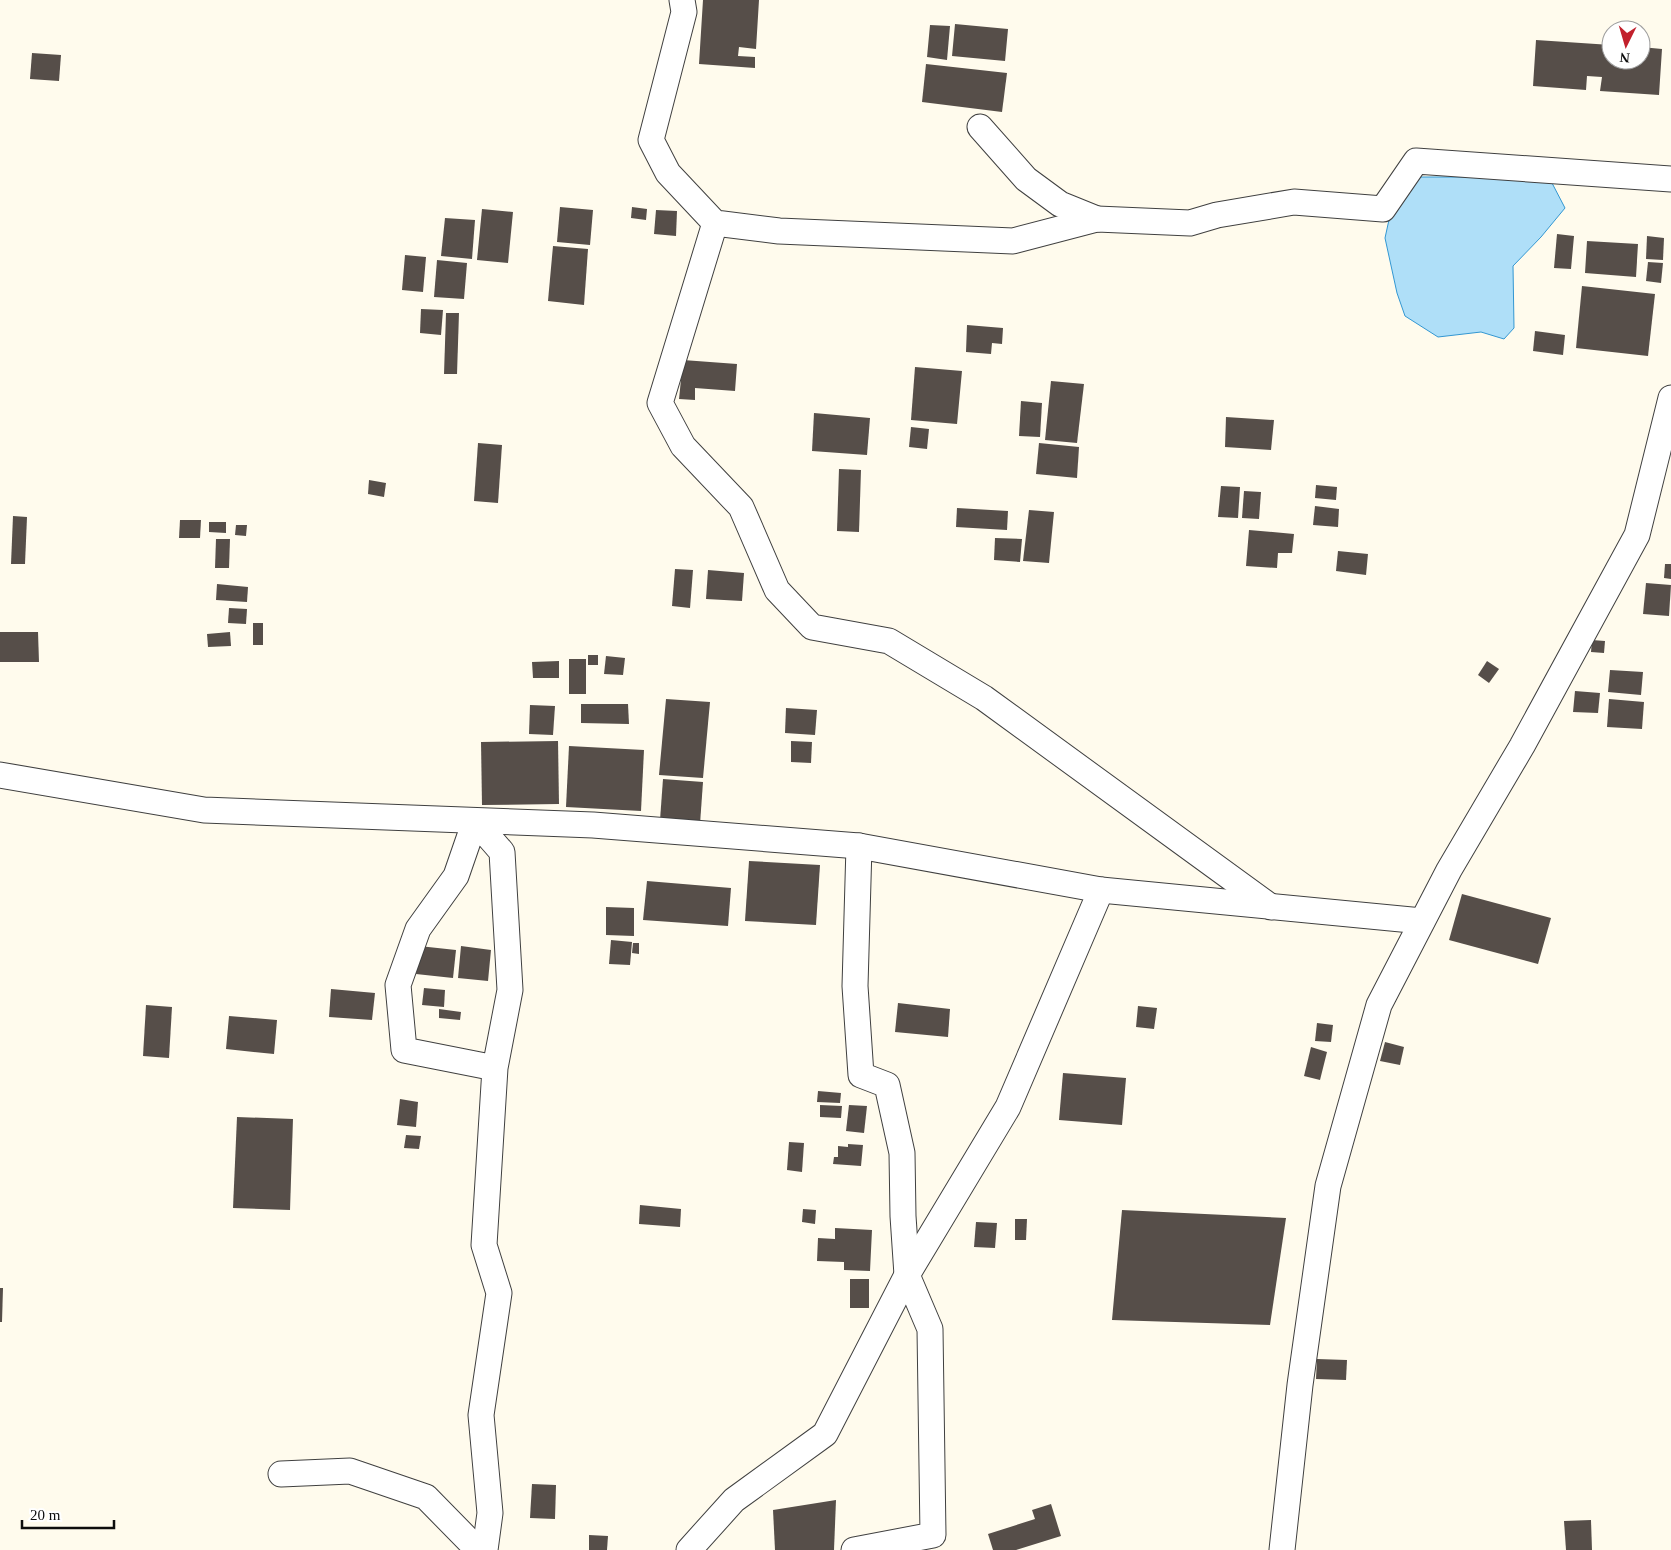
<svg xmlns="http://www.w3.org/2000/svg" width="1671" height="1550" font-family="Georgia,serif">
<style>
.water{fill:#afdff8;stroke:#3397d2}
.building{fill:#564e49}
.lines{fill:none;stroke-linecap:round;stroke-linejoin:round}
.street-casing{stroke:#404040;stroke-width:27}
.street{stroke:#fff;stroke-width:25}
</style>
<rect width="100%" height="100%" fill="#fffbed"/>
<path class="water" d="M1420,177H1481L1552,183L1565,208L1541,237L1513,266L1514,328L1504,339L1481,332L1438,337L1405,316L1397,293L1385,238L1392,206Z"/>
<g class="building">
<path d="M703,0H759L756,49L739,47L738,56L755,57V68L699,64Z"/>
<path d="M955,24L1008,29L1005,61L952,56Z"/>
<path d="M930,25L950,26L947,60L927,57Z"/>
<path d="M1536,40L1611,45V60H1641V47L1662,49L1659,95L1600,91L1602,77L1587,76L1586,90L1533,86Z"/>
<path d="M32,53L61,55L59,81L30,79Z"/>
<path d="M926,64L1007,73L1002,112L922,102Z"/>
<path d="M560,207L593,210L590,245L557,242Z"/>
<path d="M632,207L647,209L646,220L631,218Z"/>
<path d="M482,209L513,212L508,263L477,260Z"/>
<path d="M656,210L677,211L676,236L654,234Z"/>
<path d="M445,218L475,220L472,259L441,256Z"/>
<path d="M1557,234L1574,236L1571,269L1554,268Z"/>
<path d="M1647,236L1664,238L1663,260L1646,259Z"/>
<path d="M1587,241L1638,244L1636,277L1585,273Z"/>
<path d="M553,246L588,249L584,305L548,301Z"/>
<path d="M405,255L426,257L423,292L402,290Z"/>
<path d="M437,260L467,263L464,299L434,297Z"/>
<path d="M1648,262L1663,263L1661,283L1646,281Z"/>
<path d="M1582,286L1655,294L1648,356L1576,348Z"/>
<path d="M421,309L443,310L441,335L420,333Z"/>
<path d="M446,313H459L457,374H444Z"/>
<path d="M967,325L1003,328L1002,344L992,343L991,354L966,352Z"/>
<path d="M1535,331L1565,335L1563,355L1533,351Z"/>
<path d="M683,360L737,364L735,391L695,388V400L679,399Z"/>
<path d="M915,367L962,371L957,424L911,420Z"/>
<path d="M1051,381L1084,384L1077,443L1045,440Z"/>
<path d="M1021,401L1042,403L1040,437L1019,436Z"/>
<path d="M814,413L870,418L867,455L812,451Z"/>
<path d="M1226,417L1274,420L1271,450L1225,447Z"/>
<path d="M911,427L929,429L927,449L909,447Z"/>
<path d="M478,443L502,445L498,503L474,501Z"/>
<path d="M1039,443L1079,447L1077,478L1036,474Z"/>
<path d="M839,469L861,470L859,532L837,531Z"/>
<path d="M369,480L386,483L384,497L368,494Z"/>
<path d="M1316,485L1337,487L1336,500L1315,498Z"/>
<path d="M1221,486L1240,487L1238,518L1218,517Z"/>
<path d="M1244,491L1261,492L1259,519L1242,518Z"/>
<path d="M1315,506L1339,509L1338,527L1313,525Z"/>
<path d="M957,508L1008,511L1007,530L956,527Z"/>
<path d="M1029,510L1054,512L1049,563L1023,561Z"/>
<path d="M13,516L27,517L25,564H11Z"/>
<path d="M180,520H201L200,538H179Z"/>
<path d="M209,522H226V533L209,532Z"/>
<path d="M236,525H247L246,536L235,535Z"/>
<path d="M1249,530L1294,534L1292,553H1278L1277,568L1246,566Z"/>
<path d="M995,538L1022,539L1020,562L994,560Z"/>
<path d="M216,539H230L229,568H215Z"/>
<path d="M1338,551L1368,554L1366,575L1336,571Z"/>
<path d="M1665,564H1671V579L1664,578Z"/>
<path d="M675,569L693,570L690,608L672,606Z"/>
<path d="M708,570L744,573L742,601L706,599Z"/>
<path d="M1646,583L1671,585L1669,616L1643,614Z"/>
<path d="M217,584L248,587L247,602L216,600Z"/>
<path d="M229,608L247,609L246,624L228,623Z"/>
<rect x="253" y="623" width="10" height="22"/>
<path d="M0,632H38L39,662H0Z"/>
<path d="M230,632L231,646L208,647L207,634Z"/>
<path d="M1592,640L1605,641L1604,653L1591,652Z"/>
<rect x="588" y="655" width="10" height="10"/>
<path d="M606,656L625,658L623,675L604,674Z"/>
<rect x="569" y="659" width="17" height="35"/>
<path d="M559,661V678H533L532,662Z"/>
<path d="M1487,661L1499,669L1489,683L1478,675Z"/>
<path d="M1610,670L1643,672L1641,695L1608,692Z"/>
<path d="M1575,691L1600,693L1598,713L1573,712Z"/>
<path d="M666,699L710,702L703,778L659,775Z"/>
<path d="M1609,699L1644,702L1642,729L1607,727Z"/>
<path d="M581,704H628L629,724L581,723Z"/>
<path d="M530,705L555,706L553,735L529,734Z"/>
<path d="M786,708L817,710L815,735L785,733Z"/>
<path d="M558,741L559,804L482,805L481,742Z"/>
<path d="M791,741L812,742L811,763L791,762Z"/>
<path d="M569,746L644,750L641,811L566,807Z"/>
<path d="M663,779L703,782L700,824L660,820Z"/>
<path d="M749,861L820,865L816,925L745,921Z"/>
<path d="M647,881L731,888L728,926L643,920Z"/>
<path d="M1462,894L1551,918L1538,964L1449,940Z"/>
<path d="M606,907L634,908V936L606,935Z"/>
<path d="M611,940L632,942L630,965L609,964Z"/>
<path d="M633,943H639V954L632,953Z"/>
<path d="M419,946L456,950L453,978L416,974Z"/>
<path d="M461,946L491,950L488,981L458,978Z"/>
<path d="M424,988L445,990L444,1007L422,1005Z"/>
<path d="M331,989L375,993L372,1020L329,1017Z"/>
<path d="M898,1003L950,1009L948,1037L895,1032Z"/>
<path d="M146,1005L172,1007L169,1058L143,1056Z"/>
<path d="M1138,1006L1157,1008L1154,1029L1136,1027Z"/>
<path d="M439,1009L461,1012L460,1020L439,1018Z"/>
<path d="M229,1016L277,1020L274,1054L226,1049Z"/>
<path d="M1317,1023L1333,1025L1331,1042L1315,1041Z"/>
<path d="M1385,1042L1404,1047L1400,1065L1380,1061Z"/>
<path d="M1311,1047L1327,1052L1320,1080L1304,1076Z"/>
<path d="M1063,1073L1126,1078L1122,1125L1059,1120Z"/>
<path d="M818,1091L841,1093L840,1103L817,1102Z"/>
<path d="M400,1099L418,1102L416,1127L397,1125Z"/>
<path d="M820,1105L842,1106L841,1118L820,1117Z"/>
<path d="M849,1105L867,1106L864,1133L846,1131Z"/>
<path d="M237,1117L293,1119L290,1210L233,1208Z"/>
<path d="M406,1135L421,1136L419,1149L404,1148Z"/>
<path d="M789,1142L804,1143L802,1172L787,1170Z"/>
<path d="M848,1144L863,1145L861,1166L833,1164L834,1157H838V1146L848,1147Z"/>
<path d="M640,1205L681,1209L680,1227L639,1224Z"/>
<path d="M803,1209L816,1210L815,1224L802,1222Z"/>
<path d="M1122,1210L1286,1218L1270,1325L1112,1320Z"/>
<path d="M1015,1219H1027L1026,1240H1015Z"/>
<path d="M976,1222L997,1223L995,1248L974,1247Z"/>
<path d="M835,1228L872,1230L870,1271L844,1270V1262L817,1261L818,1238L835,1239Z"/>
<rect x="850" y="1279" width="19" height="29"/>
<path d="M0,1288H3L2,1322H0Z"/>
<path d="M1317,1359L1347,1360L1346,1380L1316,1379Z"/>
<path d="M532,1484L556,1485L555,1519L530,1518Z"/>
<path d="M836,1500L834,1550H775L773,1510Z"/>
<path d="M1051,1504L1061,1536L1016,1550H993L988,1534L1035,1519L1032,1510Z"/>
<path d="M1591,1520L1592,1550H1566L1564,1521Z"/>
<path d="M589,1535L608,1536L607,1550H589Z"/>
</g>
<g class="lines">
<g class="street-casing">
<g id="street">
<path d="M682,0L684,12L651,140L668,173L715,223L779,231L1013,241L1097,219L1190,223L1217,215L1294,202L1383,209L1416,161L1671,179"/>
<path d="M980,127L1026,179L1060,204L1097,219"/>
<path d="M715,223L660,403L683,446L741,507L777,590L812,627L889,641L984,698L1271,907"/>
<path d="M0,775L204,810L593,825L859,846L1101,890L1422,921"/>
<path d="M281,1474L350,1471L426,1497L478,1550"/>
<path d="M485,1550L490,1513L481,1415L499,1293L484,1245L495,1068L510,990L502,852L475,821L456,876L418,929L398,985L404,1050L495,1068"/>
<path d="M689,1550L734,1500L825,1434L907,1275L1008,1107L1101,890"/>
<path d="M854,1550L933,1535L930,1329L907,1275L903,1216L902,1153L887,1085L861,1075L855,986L859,846"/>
<path d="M1282,1550L1300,1385L1328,1186L1379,1005L1449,870L1522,746L1637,535L1671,398"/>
</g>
</g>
<use href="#street" class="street"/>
</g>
<g transform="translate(1626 45) rotate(185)"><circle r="24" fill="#ffffff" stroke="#9e9e9e"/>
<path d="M0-4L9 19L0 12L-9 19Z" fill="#c2202c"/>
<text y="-8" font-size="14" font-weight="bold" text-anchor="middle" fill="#0d0d0d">N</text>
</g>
<path d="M22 1520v8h92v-8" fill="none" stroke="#0d0d0d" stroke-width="2.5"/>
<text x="30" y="1520" font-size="15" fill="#0d0d0d" stroke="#ffffff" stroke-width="4" paint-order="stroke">20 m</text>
</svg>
